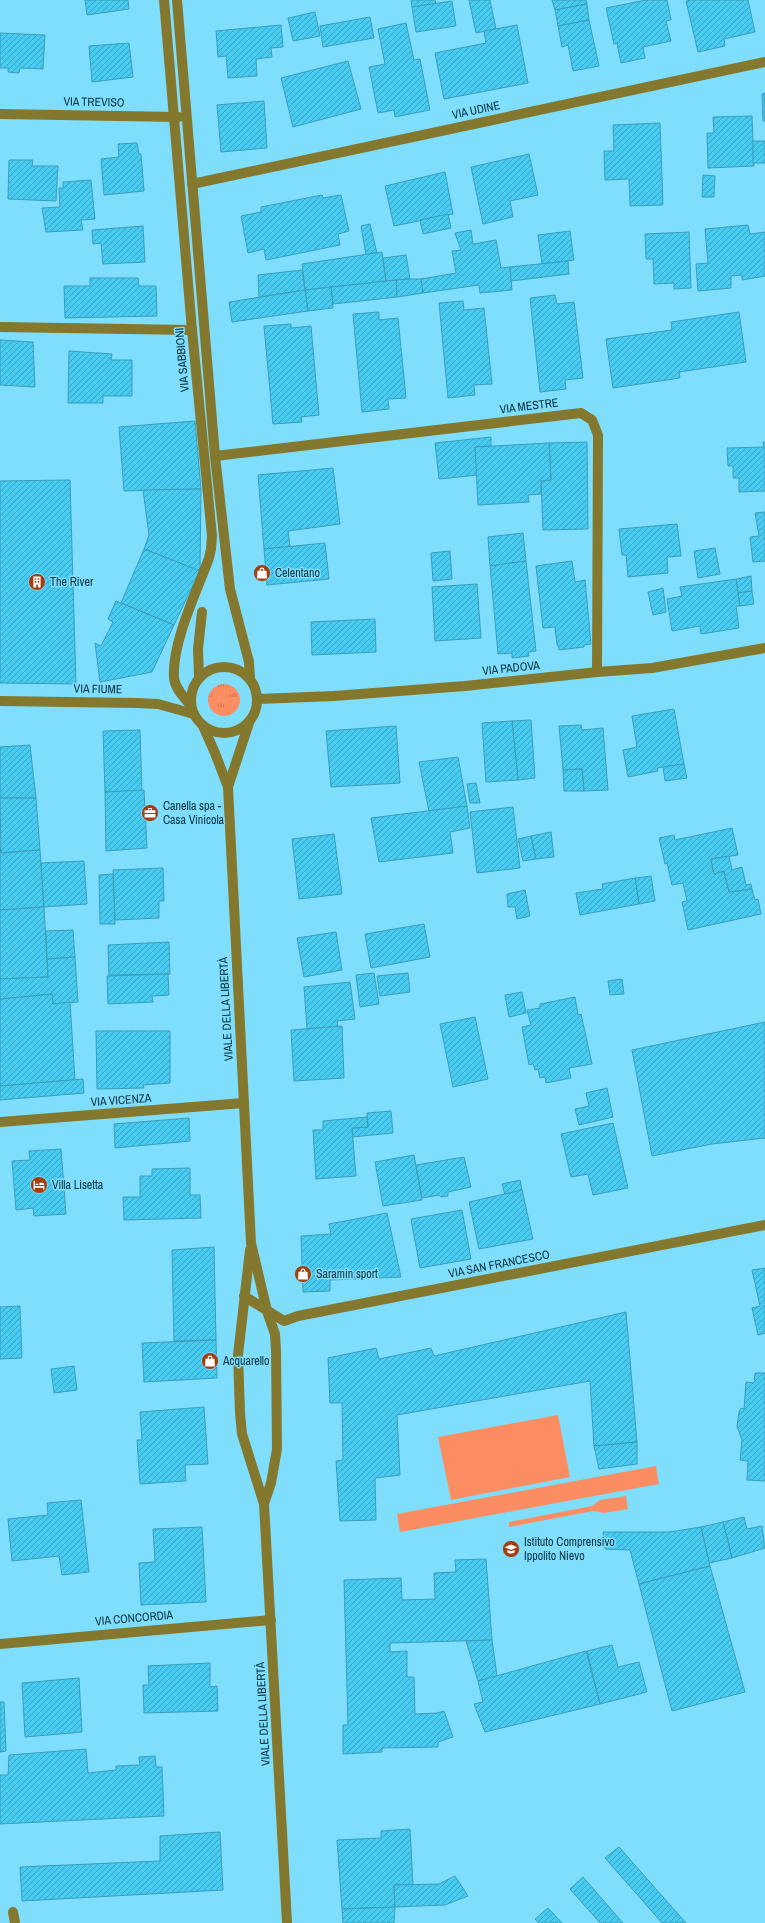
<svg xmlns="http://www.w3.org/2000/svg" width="765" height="1923" font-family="'Archivo Narrow',sans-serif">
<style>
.grass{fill:url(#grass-tufts)}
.pitch{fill:#fc8d62}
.building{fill:url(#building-hatch);stroke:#3a9dba}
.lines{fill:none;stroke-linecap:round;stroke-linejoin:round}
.minor{stroke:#83782d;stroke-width:10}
.labels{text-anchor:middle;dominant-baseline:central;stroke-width:3;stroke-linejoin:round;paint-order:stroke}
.street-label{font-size:12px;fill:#05313d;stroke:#80defd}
.poi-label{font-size:12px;fill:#05313d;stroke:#80defd;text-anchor:start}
</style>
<defs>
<pattern id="grass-tufts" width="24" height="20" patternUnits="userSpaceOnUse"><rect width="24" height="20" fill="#fc8d62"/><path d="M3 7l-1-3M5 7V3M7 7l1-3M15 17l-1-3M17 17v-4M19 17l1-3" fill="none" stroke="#ca7452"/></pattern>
<pattern id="building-hatch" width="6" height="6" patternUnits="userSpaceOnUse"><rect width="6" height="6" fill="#48cbf1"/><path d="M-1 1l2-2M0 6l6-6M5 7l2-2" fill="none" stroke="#3aa5c4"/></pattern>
</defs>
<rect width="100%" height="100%" fill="#80defd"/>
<circle class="grass" cx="224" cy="700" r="16"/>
<g class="pitch">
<path d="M558,1415L570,1477L451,1500L438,1437Z"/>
<path d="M656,1466L659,1484L400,1532L397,1514Z"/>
<path d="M626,1496L628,1509L604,1513L593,1511L509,1527V1522L592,1506L600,1500Z"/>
</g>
<g class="building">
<path d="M85,0H128L129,9L87,15Z"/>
<path d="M411,0H435L436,4L412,7Z"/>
<path d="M469,0H490L496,29L476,33Z"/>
<path d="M552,0H586L587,4L555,10Z"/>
<path d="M646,0H667L671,20L666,21L671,41L643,47L645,58L621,63L617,43L614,44L606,8Z"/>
<path d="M691,0H748L755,32L724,39L725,46L698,52L686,1Z"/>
<path d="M452,1L456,26L416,32L412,7Z"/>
<path d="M587,4L589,20L558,26L555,10Z"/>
<path d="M315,12L320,36L293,41L288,18Z"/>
<path d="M370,17L374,38L323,47L320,26Z"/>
<path d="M589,20L599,66L573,71L568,45L562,47L558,26Z"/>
<path d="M406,23L414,60L420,59L430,110L395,117L394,110L378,113L369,67L385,64L378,29Z"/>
<path d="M281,25L283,47L271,48L272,57L256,59L257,76L228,78L226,56L218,57L216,31Z"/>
<path d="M517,25L528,83L444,99L435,53L486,43L484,31Z"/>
<path d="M0,33L45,35L43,69L20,68L19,73L8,72V68H0Z"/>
<path d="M129,43L133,77L92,82L89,46Z"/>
<path d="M348,61L361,109L293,127L281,78Z"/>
<path d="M765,93V121H763L762,94Z"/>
<path d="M264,101L267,148L221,152L217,105Z"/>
<path d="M752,116L754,166L708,168L707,133H714L713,117Z"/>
<path d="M660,123L663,205L630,206L629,179L605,180L604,151H614L613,125Z"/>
<rect x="753" y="141" width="12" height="22"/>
<path d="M137,143L139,154H141L144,191L104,195L101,159L119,157L118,144Z"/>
<path d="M529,154L538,195L510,201L513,217L483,224L471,167Z"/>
<path d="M9,160H33L32,166H58L56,201L8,199Z"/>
<path d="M445,172L453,214L394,226L385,186Z"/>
<path d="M703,175L715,176L714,197H702Z"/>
<path d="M91,180L95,219L81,220L83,230L46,232L42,208L60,207L59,188H63V182Z"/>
<path d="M322,195L323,198L341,195L349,231L338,234L340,245L266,260L264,249L248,253L241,216L261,212V207Z"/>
<path d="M448,214L451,228L423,234L420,220Z"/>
<path d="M370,224L377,253L366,255L361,226Z"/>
<path d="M748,225L750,234L765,232V276L742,280V275L731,276V288L698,291L696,264L708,263L705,229Z"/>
<path d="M143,226L145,262L103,264L101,243L93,244L92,230Z"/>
<path d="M471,230L473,244L496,240L501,268L510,267L512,290L480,293L479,285L423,293L421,279L456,273L452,251L461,250L455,233Z"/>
<path d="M570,231L574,260L542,264L538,235Z"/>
<path d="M689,232L691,288L674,289V283L654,284L653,259H646L645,234Z"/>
<path d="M382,252L386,281L305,290L302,264Z"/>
<path d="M406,255L410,279L386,281L383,258Z"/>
<path d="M568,261L569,274L511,281L510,267Z"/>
<path d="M302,270L305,290L259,297L258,275Z"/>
<path d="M90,278H138L139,286H156L157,316L65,318L64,286H90Z"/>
<path d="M410,279H421L423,293L397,297L396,280Z"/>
<path d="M396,280L397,297L333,304L331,287Z"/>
<path d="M331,287L333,308L308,311L305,290Z"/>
<path d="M305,290L308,311L232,322L229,302Z"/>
<path d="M555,295L557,304L574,302L583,378L565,380L566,389L540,392L530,298Z"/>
<path d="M463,301L464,310L484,308L492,384L474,385L475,395L448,398L439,303Z"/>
<path d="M379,312V320L398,318L406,398L388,399L389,409L362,412L353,314Z"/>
<path d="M739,312L746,362L679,372L680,378L613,388L606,339L672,330L671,322Z"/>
<path d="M291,324V328L311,326L319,415L301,417L302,422L273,424L264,326Z"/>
<path d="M0,340L33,342L35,387L0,385Z"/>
<path d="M69,351L112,354L111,360H132V396H103V403H68Z"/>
<path d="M195,421L201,489L124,491L119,427Z"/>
<path d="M491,437V446L475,447L478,475L439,479L435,443Z"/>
<path d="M587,442L588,529L543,530L541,481L551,480L549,443Z"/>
<path d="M763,442H765V491L739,492V478H733V466H728L727,448L764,447Z"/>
<path d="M549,443L551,480L541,481V494L528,495L529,502L478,505L475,447Z"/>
<path d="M333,468L340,524L288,531L290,547L264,549L258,475Z"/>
<path d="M70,480L76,684L0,683V481Z"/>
<path d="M201,489L200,571L144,549L149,535L143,490Z"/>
<path d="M765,512V561L753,562L750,537L759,536L755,513Z"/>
<path d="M677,524L681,556L667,557L668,573L628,577L626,555H622L619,529Z"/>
<path d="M523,533L526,561L490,566L488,537Z"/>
<path d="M325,543L329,579L267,585L264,549Z"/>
<path d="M715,548L720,574L698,578L694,551Z"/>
<path d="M144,549L200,571L174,625L121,603Z"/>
<path d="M450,551L452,579L433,581L431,553Z"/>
<path d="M526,561L536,651L528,652L529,656L512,658V653L498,654L490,566Z"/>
<path d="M572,561L575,582L585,580L591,644L584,645V647L559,650L558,645H557L555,627L543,628L536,566Z"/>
<path d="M751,576L752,591L738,593L736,579Z"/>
<path d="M736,579L740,606H736L739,628L701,634L700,626L672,631L667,599L682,596L680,587Z"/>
<path d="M477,584L481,638L435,641L432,587Z"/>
<path d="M663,588L666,612L653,615L648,592Z"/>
<path d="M752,591L754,604L740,606L738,593Z"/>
<path d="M116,601L174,625L152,672L100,682L95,643L101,646L113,622L108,619Z"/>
<path d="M375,619L376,652L312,655L311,622Z"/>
<path d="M674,709L684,764L657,768L658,771L628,777L623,750L637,747L632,716Z"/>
<path d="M531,720L535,778L518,780L512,721Z"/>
<path d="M512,721L518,780L486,782L482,723Z"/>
<path d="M581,725L582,730L603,728L608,790L584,791L582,769L563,770L559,726Z"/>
<path d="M396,726L400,783L331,787L326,731Z"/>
<path d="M140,730L142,791L105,792L103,731Z"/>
<path d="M30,745L36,798H0V747Z"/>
<path d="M458,757L467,806L429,811L419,762Z"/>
<path d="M684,764L687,778L665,781L663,767Z"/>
<path d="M582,769L584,791H564L563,770Z"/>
<path d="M476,783L480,803H470L467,784Z"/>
<path d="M144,790L147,848L106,851L105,792Z"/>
<path d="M0,798H36L40,850L1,853Z"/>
<path d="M467,806L470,828L450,832L453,853L379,862L371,818Z"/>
<path d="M513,807L520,868L477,873L470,812Z"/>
<path d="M732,828L738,855L711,859L714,874L724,871L729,892L752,889L755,900L758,899L761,914L688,930L682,902L687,901L683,883L672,885L667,863L665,864L659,838L674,835L675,840Z"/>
<path d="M551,832L554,857L536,859L531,836Z"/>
<path d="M334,834L342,894L299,899L292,839Z"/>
<path d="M531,836L536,859L523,861L518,839Z"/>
<path d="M0,846L1,853L40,850L44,907L0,910Z"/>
<path d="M729,856L732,870L742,867L746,885L751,884L752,889L729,892L724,871L714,874L711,859Z"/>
<path d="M84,861L87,904L44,907L41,863Z"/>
<path d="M163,868L164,901H159V918L115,920L113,870Z"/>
<path d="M113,874L115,924H100L99,875Z"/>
<path d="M651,876L655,901L639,904L635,878Z"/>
<path d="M635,878L639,904L580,915L576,893L603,889L602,884Z"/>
<path d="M525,890L530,916L517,919L515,907H508L507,894Z"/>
<path d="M44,907L48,977L0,979V910Z"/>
<path d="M424,924L430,957L371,968L365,934Z"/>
<path d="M73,930L75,957L47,959L46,931Z"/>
<path d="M336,932L342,970L304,977L297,938Z"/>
<path d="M169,942L170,974L109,975L108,945Z"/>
<path d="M75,957L78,1002L53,1004L52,994L0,999V979L48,977L47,959Z"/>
<path d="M374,973L379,1004L360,1007L356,975Z"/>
<path d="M408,973L410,992L380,996L377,976Z"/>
<path d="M168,974L169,995L152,996L153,1002L108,1004L107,976Z"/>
<path d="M622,979L624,994L610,995L608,981Z"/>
<path d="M350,982L355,1019L337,1021L338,1027L307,1029L304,987Z"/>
<path d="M522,992L526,1013L509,1017L505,995Z"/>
<path d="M52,994L53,1004L70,1002L75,1080L0,1086V999Z"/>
<path d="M575,997L578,1015L581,1014L592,1064L569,1068L571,1078L546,1083L545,1077L540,1078L538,1069L535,1070L533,1064L529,1065L522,1027L531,1025L527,1010L540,1008V1004Z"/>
<path d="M475,1017L488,1079L453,1087L440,1024Z"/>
<path d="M765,1022V1138L712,1144L652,1156L632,1050Z"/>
<path d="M342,1026L344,1078L294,1081L291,1030Z"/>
<path d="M96,1031H170V1083L143,1085L144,1088L97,1089Z"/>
<path d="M83,1079L84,1093L0,1100V1086Z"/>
<path d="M607,1088L613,1117L579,1125L575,1109L589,1106L586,1093Z"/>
<path d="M391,1111L393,1133L352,1137V1128L368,1127L367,1113Z"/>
<path d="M367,1117L368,1127L352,1128L356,1176L316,1179L313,1130H323V1121Z"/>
<path d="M189,1118L190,1141L115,1148L114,1124Z"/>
<path d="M613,1123L628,1188L593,1195L588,1174L571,1177L561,1134Z"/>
<path d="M61,1149L66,1214L34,1216L33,1208L16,1210L12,1161L30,1160L29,1151Z"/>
<path d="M414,1155L422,1200L383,1206L375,1162Z"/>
<path d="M464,1157L471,1187L448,1192V1196L441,1197L439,1195L422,1198L416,1165Z"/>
<path d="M190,1168V1195H200L201,1218L124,1220L123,1197H140V1176H152V1169Z"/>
<path d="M520,1180L522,1190L505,1195L502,1184Z"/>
<path d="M522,1190L533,1239L479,1249L469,1202Z"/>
<path d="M462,1210L471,1259L420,1268L411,1219Z"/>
<path d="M387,1213L401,1277L330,1280V1291L303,1292L301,1236L331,1234L329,1224Z"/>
<path d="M214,1247L216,1340L174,1341L172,1250Z"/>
<path d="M765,1268V1333L758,1335L752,1308L760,1306L752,1270Z"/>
<path d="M20,1306L22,1358L0,1359V1307Z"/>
<path d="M626,1312L637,1442L594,1446L590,1381L397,1415L400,1475L375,1478L376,1520L340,1521L336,1461L343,1460L342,1403H330L328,1358L376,1348L379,1359L431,1348L434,1356Z"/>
<path d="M216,1340L217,1378L144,1382L142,1343Z"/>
<path d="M74,1366L77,1390L54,1393L51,1369Z"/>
<path d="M755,1373H765V1481L747,1480L748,1461L740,1460L742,1440L737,1426L739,1412L741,1408L744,1409L746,1382L754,1383Z"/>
<path d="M204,1407L208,1464L185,1465L186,1481L140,1484L137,1440H142L140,1412Z"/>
<path d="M637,1442V1464L599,1469L594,1446Z"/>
<path d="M81,1500L89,1572L62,1575L59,1556L12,1561L8,1519L48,1515L47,1503Z"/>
<path d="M744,1517L747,1529L762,1526L765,1548L732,1558L723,1522Z"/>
<path d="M723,1522L732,1558L709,1563L701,1527Z"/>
<path d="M202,1527L206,1602L141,1605L139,1563L155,1562L153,1529Z"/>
<path d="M701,1527L710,1566L639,1584L630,1550L605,1549L603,1532H669Z"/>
<path d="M486,1559L492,1640L390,1643V1652L407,1651V1677H414L415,1714L437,1713L444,1711L453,1737L438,1742V1747L382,1748V1752L343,1754V1725H348L344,1580L401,1578L402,1600L435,1599L434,1573L456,1572L455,1560Z"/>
<path d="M710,1566L745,1692L672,1711L639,1584Z"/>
<path d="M492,1640L497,1676L478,1681L466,1641Z"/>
<path d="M612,1645L618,1667L639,1662L647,1692L600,1704L587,1651Z"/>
<path d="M586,1651L600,1704L485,1732L474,1704L483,1702L478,1681Z"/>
<path d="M210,1663V1687L217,1686L218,1711L144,1713L143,1685H149L148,1666Z"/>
<path d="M79,1678L82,1732L25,1737L22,1683Z"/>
<path d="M0,1702H4L6,1751L0,1752Z"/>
<path d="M86,1749L88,1773L116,1770V1766L140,1765L139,1757L155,1756L156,1767H162L164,1816L0,1824V1775H8L9,1755Z"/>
<path d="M410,1829L413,1885H394L395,1907L342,1909L337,1840L381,1838V1831Z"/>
<path d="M220,1832L223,1890L22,1901L20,1867L160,1861V1836Z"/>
<path d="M619,1847L686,1923H662L605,1858Z"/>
<path d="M455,1876L468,1896L445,1905L395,1907L394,1885L439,1884Z"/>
<path d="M583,1877L623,1923H600L570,1889Z"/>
<path d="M395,1907L394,1923H343L342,1909Z"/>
<path d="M548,1908L562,1923H539L535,1919Z"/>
</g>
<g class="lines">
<g class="minor">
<path d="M164,0L192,330L212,536L211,549L209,558C197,591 172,642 174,677C174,688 185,698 191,706"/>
<path d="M177,0L215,456L230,589L249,662L250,679"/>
<path d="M0,114L179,117"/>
<path d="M192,184L765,62"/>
<path d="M0,327L192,330"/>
<path d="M215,456L581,413L592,420L598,435L597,672"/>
<circle cx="224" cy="700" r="33"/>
<path d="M199,677L198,649L202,612"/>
<path d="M258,699L334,696L465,686L597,672L652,668L765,648"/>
<path d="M0,701L137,703L158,704L194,714"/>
<path d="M203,726L215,753L228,787L251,1243L267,1311L275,1334L276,1351L277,1449L271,1483L264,1504"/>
<path d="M228,787L249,723"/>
<path d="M0,1122L244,1103"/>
<path d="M250,1250L238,1355L240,1413L242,1434L264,1504L287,1923"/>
<path d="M244,1296L284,1321L298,1316L765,1225"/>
<path d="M0,1644L271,1620"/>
<path d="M13,1912L15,1923"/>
</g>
</g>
<defs>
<g id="shop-disc" transform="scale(0.9)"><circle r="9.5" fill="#a33e0e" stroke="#80defd"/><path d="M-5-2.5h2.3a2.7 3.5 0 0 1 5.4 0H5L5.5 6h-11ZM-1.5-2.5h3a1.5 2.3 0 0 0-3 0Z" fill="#fff"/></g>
<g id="building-disc" transform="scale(0.9)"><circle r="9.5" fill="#a33e0e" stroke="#80defd"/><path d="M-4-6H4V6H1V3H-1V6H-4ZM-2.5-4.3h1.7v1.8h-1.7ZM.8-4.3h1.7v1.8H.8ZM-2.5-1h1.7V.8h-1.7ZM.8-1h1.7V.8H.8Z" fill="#fff"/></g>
<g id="office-disc" transform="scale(0.9)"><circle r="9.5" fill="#a33e0e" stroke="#80defd"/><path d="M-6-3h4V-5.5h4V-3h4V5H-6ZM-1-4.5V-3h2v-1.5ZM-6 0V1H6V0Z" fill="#fff"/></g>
<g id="hotel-disc" transform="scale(0.9)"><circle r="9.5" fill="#a33e0e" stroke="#80defd"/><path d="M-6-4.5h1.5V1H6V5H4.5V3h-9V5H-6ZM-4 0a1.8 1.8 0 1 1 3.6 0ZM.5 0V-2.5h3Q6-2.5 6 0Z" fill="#fff"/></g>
<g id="school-disc" transform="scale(0.9)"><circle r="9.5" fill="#a33e0e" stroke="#80defd"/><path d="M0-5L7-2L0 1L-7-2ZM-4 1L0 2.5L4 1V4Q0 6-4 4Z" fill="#fff"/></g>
</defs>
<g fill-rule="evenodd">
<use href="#shop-disc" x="262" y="573"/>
<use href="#building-disc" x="37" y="582"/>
<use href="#office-disc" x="150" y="813"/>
<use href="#hotel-disc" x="39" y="1185"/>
<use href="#shop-disc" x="303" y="1274"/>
<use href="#shop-disc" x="210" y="1361"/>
<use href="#school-disc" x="511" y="1549"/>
</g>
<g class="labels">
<g class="street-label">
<text transform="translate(94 102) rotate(1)">VIA TREVISO</text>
<text transform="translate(476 110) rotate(-12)">VIA UDINE</text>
<text transform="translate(182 360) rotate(-95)">VIA SABBIONI</text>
<text transform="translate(529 406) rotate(-7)">VIA MESTRE</text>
<text transform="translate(511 668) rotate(-6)">VIA PADOVA</text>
<text transform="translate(98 689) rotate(1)">VIA FIUME</text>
<text transform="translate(226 1009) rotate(-93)">VIALE DELLA LIBERTÀ</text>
<text transform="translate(121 1100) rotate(-4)">VIA VICENZA</text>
<text transform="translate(499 1264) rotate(-11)">VIA SAN FRANCESCO</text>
<text transform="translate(134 1618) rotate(-5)">VIA CONCORDIA</text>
<text transform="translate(263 1714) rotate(-93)">VIALE DELLA LIBERTÀ</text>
</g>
<g class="poi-label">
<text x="275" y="573">Celentano</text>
<text x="50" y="582">The River</text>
<text x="163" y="806">Canella spa -<tspan x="163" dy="14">Casa Vinicola</tspan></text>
<text x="52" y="1185">Villa Lisetta</text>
<text x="316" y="1274">Saramin sport</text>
<text x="223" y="1361">Acquarello</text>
<text x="524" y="1542">Istituto Comprensivo<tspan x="524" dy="14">Ippolito Nievo</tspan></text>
</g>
</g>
</svg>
